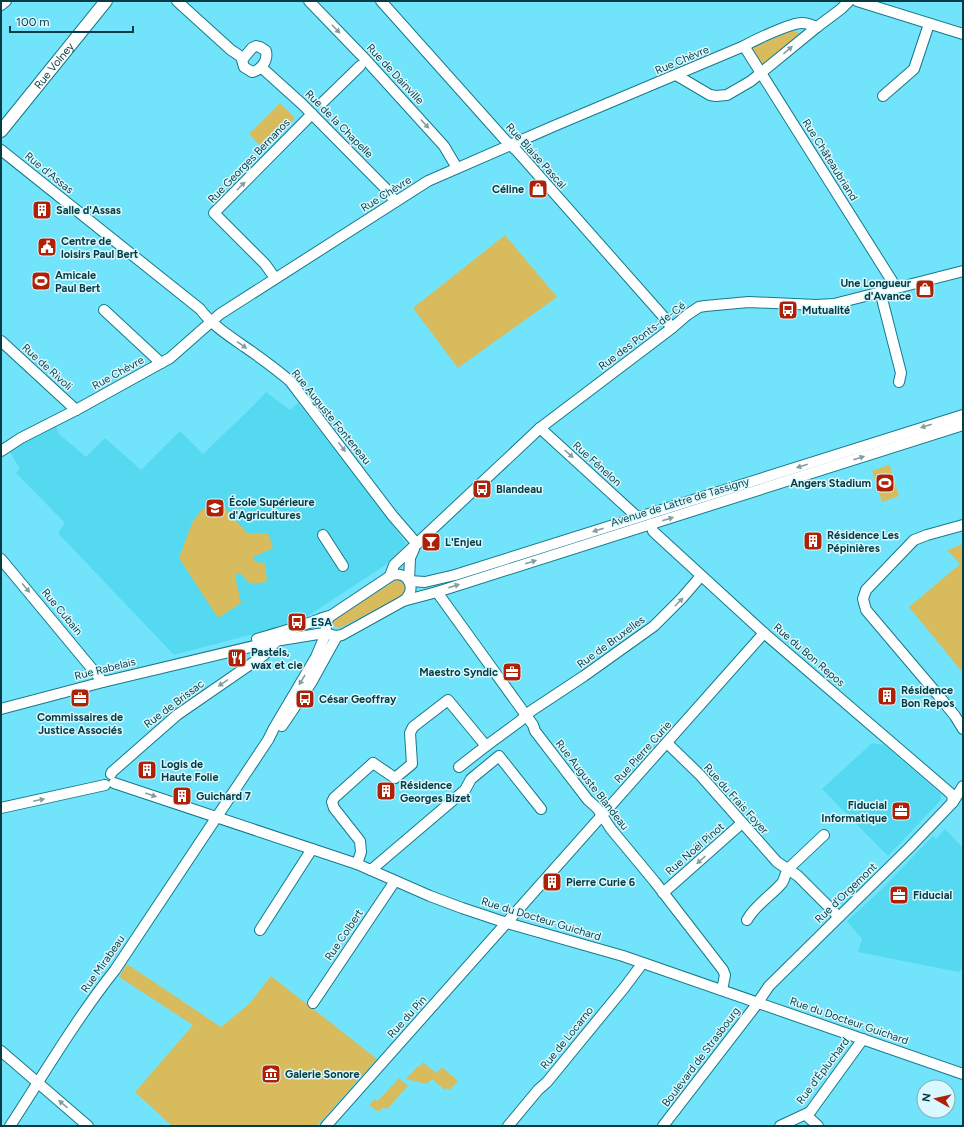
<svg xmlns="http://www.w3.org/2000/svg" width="964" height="1127" font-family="Figtree,sans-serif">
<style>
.built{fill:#55d9f0}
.green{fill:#d8bb5d}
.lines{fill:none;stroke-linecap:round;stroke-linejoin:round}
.minor-casing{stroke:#17798a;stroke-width:12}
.major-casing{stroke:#17798a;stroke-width:14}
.minor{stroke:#fff;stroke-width:10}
.major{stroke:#fff;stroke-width:12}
.oneway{fill:#829ea2}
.labels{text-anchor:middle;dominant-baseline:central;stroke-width:3;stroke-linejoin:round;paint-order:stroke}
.street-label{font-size:11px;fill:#063c45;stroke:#daf8ff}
.poi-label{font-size:11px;font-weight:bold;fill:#063c45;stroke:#daf8ff;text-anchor:start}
</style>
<rect width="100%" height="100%" fill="#71e4fb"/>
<g class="built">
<path d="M266,392L290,410L298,403L395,528L406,544L384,566L303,619L257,633L174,655L58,533L65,523L16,473L20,469L10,452L21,445L56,427L59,434L86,457L105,438L141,470L180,431L203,454L254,405Z"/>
<path d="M872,743L884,745L941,794V800L888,856L822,789Z"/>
<path d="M945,829L963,848V947L962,968L959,972L858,952L862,939L847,921L879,892L933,836L936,839Z"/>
</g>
<g class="green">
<path d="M793,30L799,33V37L762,66L751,50L752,48Z"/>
<path d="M280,103L295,118L263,149L249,134Z"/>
<path d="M505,235L557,297L458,368L413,308Z"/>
<path d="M888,465L890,466L899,496L882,502L872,471Z"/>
<path d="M222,505L248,534L268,533L273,548L253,557L255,562L265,563L267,582L250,584L240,573L235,575L241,603L218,618L179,558L192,523L202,509Z"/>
<path d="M963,544V673L909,607L960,564L947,550Z"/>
<path d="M396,580C403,580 405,584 406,591L401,597L340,628L334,626L333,623L335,619Z"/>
<path d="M127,964L221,1027L249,1004L271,976L377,1059L317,1126H171V1125L135,1092L193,1025L119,977Z"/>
<path d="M423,1062L436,1073L442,1067L458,1081L449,1090L447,1088L445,1090L432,1079L427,1084L406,1079L418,1066L420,1067Z"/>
<path d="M399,1078L408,1086L387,1109L384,1107L380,1111L375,1110L369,1105L375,1099L378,1101Z"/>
</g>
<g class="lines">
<g class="minor-casing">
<g id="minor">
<path d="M177,1L231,50L243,58"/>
<path d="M309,1L366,60L444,146L457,168"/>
<path d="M381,1L506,141L517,151L662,315L672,328"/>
<path d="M857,1L963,34"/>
<path d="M1,5L6,1"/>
<path d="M256,46L260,47L266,51C268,60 262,70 252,72L244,67L242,60L252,48Z"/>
<path d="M744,46L892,281L894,287"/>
<path d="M261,67L302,104L387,190L395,202"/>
<path d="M676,75L710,95L716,96L727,95L751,81L817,27"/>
<path d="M883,96L914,69L929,24"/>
<path d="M323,102L360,66"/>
<path d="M1,150L200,309C212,325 229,336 245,347C261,358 276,369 290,381L392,515L417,544"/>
<path d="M275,278L265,264L214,213L312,114"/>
<path d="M880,291L901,373L899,382"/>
<path d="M104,310L161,363"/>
<path d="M1,341L76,410"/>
<path d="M540,428L634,514L635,518"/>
<path d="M1,451L21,438L76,410L170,358L220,314L428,181L554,126L744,46C755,40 790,23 802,23C807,23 812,25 817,27L841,9L849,1"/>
<path d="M651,524L653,531L656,534L764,633L949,792L952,795L953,802"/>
<path d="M963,525L927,535L914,540L866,590L863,599L866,610L938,695L955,716L963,729"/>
<path d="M323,535L343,566"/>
<path d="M1,559L103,682"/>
<path d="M390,576L394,565L540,428L672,328L687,315L699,307L705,306L749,302L816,305L834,304L963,271"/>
<path d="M409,581L425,582L455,575L963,415"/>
<path d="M409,581L410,558L414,549"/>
<path d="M437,592L533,725L535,731L588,800L597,808L611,829L655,882L723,970L725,975L722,990"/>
<path d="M403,601L437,592L963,425"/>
<path d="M257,639C274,634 292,629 309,623C316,621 323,617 330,616"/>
<path d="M1,709L103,682L275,641L318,634L325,633L336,636L342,635L405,600C417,588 408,571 392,575L329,617L327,622L324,638L316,657L274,728L268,740L115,970C76,1019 44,1074 10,1126"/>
<path d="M282,726L311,683L337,636"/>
<path d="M667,743L700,775L777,862L798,876L839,917"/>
<path d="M486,746L520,721L531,711L584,676L654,626L682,598L701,576"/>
<path d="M111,774L112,772L177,715L264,655L281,636L287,634L293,629"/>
<path d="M114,783L357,864L430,896L462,908L507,923L623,956L963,1074"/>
<path d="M1,808L105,785"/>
<path d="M357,864L361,852L360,841L334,808L332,802L334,798L373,763L395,778L412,764L410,733L413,727L448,700L486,746L459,767"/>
<path d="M371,870L465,790L471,779L499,756L541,809"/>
<path d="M663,893L742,823"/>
<path d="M747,920C755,905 771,896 782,883C785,879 785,873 788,869L824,835"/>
<path d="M260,930L312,849"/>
<path d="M313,1003L395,881"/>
<path d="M1,1051L88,1126"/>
<path d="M806,1115L818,1126"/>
<path d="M326,1126L764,633"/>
<path d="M508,1126L538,1090L547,1082L624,988L642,964"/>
<path d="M663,1126L754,1008L769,986L909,848L953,802L963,786"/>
<path d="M780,1126L810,1112L863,1039"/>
</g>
</g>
<g class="major-casing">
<g id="major">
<path id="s1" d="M1,131L106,1"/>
</g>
</g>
<use href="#minor" class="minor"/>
<use href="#major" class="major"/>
</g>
<defs><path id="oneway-solid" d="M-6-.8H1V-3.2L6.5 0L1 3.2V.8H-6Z"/></defs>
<g class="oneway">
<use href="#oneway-solid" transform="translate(336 29) rotate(46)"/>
<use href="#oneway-solid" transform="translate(788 50) rotate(-40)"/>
<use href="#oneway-solid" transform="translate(425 124) rotate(47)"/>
<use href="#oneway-solid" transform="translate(241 186) rotate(-45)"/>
<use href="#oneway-solid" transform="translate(242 345) rotate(35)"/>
<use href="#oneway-solid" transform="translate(926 426) rotate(162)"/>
<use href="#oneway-solid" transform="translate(342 447) rotate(53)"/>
<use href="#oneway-solid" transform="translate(569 454) rotate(42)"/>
<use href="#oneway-solid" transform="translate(859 458) rotate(-18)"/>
<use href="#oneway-solid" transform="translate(802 466) rotate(162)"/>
<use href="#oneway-solid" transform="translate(668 519) rotate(-18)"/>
<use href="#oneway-solid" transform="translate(598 530) rotate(163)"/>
<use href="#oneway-solid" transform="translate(531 562) rotate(-18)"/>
<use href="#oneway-solid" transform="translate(454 586) rotate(-18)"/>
<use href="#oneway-solid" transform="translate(26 588) rotate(50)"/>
<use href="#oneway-solid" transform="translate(679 602) rotate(-45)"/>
<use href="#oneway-solid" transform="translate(302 680) rotate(121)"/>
<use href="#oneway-solid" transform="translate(223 683) rotate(146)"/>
<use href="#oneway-solid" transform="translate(151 795) rotate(19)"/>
<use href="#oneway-solid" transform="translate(39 800) rotate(-12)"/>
<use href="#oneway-solid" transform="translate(701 860) rotate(138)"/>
<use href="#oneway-solid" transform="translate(63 1104) rotate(-140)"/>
</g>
<defs>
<g id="shop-square" transform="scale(1)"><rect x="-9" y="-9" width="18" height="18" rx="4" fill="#af2107" stroke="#daf8ff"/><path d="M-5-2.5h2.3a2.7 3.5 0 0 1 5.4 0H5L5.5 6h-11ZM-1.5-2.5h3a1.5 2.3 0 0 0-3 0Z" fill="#fff"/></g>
<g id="building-square" transform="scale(1)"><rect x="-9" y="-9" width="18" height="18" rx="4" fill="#af2107" stroke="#daf8ff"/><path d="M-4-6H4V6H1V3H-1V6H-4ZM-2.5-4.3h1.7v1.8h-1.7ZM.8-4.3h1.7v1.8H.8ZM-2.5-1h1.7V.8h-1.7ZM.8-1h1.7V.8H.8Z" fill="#fff"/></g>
<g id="civic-square" transform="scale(1)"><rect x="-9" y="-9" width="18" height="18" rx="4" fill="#af2107" stroke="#daf8ff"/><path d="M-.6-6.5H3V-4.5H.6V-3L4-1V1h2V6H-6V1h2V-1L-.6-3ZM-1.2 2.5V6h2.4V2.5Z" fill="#fff"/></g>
<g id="stadium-square" transform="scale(1)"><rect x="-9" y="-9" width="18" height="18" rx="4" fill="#af2107" stroke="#daf8ff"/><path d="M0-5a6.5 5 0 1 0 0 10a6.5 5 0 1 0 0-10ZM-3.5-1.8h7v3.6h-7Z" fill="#fff"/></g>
<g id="bus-square" transform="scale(1)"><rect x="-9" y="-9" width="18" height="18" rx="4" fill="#af2107" stroke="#daf8ff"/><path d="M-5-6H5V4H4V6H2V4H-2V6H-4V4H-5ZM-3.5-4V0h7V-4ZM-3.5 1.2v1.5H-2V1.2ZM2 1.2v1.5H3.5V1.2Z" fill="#fff"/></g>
<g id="university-square" transform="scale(1)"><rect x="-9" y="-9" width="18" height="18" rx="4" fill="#af2107" stroke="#daf8ff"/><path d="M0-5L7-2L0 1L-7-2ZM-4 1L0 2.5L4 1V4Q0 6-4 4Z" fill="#fff"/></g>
<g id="bar-square" transform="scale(1)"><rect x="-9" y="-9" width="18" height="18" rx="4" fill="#af2107" stroke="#daf8ff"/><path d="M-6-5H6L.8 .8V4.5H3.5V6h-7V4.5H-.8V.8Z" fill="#fff"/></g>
<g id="restaurant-square" transform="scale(1)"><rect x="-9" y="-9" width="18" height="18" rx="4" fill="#af2107" stroke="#daf8ff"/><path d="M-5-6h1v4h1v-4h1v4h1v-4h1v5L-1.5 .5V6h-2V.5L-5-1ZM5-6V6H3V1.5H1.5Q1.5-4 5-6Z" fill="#fff"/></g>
<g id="office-square" transform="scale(1)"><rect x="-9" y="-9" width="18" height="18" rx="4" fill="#af2107" stroke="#daf8ff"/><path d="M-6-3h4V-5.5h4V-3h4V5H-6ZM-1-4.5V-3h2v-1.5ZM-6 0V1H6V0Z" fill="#fff"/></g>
<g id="museum-square" transform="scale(1)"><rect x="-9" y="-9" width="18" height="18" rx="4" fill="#af2107" stroke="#daf8ff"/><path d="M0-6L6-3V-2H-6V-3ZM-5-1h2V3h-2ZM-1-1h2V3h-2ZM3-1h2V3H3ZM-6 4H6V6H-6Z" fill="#fff"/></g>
</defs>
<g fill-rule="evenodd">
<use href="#shop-square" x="538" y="189"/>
<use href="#building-square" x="42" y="210"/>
<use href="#civic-square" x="47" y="247"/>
<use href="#stadium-square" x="41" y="281"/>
<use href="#shop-square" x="925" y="289"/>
<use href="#bus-square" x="788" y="310"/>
<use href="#stadium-square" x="885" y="483"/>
<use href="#bus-square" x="482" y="489"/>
<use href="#university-square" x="215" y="508"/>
<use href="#building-square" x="813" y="541"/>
<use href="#bar-square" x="431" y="542"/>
<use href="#bus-square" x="297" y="622"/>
<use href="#restaurant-square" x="237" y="658"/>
<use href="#office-square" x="512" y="672"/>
<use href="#building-square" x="887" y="696"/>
<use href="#office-square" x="80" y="698"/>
<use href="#bus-square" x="305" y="699"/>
<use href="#building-square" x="147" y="770"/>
<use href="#building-square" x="386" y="791"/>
<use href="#building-square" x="182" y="796"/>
<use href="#office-square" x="901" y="811"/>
<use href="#building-square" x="552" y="882"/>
<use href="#office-square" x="899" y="895"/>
<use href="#museum-square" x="271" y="1074"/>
</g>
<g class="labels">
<g class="street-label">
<text transform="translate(682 60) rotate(-23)">Rue Chèvre</text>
<text stroke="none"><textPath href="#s1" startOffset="84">Rue Volney</textPath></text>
<text transform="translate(395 74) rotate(47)">Rue de Dainville</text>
<text transform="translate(339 124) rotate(45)">Rue de la Chapelle</text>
<text transform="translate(536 156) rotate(48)">Rue Blaise Pascal</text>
<text transform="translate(830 160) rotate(58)">Rue Châteaubriand</text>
<text transform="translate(249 161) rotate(-46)">Rue Georges Bernanos</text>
<text transform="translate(49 173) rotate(39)">Rue d'Assas</text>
<text transform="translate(386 194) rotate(-32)">Rue Chèvre</text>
<text transform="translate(642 336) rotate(-37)">Rue des Ponts-de-Cé</text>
<text transform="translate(47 367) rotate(42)">Rue de Rivoli</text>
<text transform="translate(118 373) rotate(-29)">Rue Chèvre</text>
<text transform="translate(331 417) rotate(51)">Rue Auguste Fonteneau</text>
<text transform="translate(597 464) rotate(42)">Rue Fénelon</text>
<text transform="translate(680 502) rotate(-17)">Avenue de Lattre de Tassigny</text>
<text transform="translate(62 612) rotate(50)">Rue Cubain</text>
<text transform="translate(611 642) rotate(-36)">Rue de Bruxelles</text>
<text transform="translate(809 655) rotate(41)">Rue du Bon Repos</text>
<text transform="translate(105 669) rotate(-14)">Rue Rabelais</text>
<text transform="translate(174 704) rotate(-37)">Rue de Brissac</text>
<text transform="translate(643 752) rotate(-48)">Rue Pierre Curie</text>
<text transform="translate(592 785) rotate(52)">Rue Auguste Blandeau</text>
<text transform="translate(736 799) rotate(48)">Rue du Frais Foyer</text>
<text transform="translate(695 849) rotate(-41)">Rue Noël Pinot</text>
<text transform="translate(846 893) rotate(-44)">Rue d'Orgemont</text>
<text transform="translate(541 919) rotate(17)">Rue du Docteur Guichard</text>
<text transform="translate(344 935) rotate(-56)">Rue Colbert</text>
<text transform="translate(103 964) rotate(-55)">Rue Mirabeau</text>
<text transform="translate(407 1017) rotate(-48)">Rue du Pin</text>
<text transform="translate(849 1021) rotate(19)">Rue du Docteur Guichard</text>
<text transform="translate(567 1038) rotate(-51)">Rue de Locarno</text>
<text transform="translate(701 1057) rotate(-53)">Boulevard de Strasbourg</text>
<text transform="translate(823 1071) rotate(-53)">Rue d'Épluchard</text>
</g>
<g class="poi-label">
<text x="524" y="189" text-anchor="end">Céline</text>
<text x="56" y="210">Salle d'Assas</text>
<text x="61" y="241">Centre de<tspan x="61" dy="13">loisirs Paul Bert</tspan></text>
<text x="55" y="275">Amicale<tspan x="55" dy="13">Paul Bert</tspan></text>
<text x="911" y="283" text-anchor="end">Une Longueur<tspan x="911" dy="13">d'Avance</tspan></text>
<text x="802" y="310">Mutualité</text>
<text x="871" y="483" text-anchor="end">Angers Stadium</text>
<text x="496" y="489">Blandeau</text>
<text x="229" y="502">École Supérieure<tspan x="229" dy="13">d'Agricultures</tspan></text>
<text x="827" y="535">Résidence Les<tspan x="827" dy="13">Pépinières</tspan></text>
<text x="445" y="542">L'Enjeu</text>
<text x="311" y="622">ESA</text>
<text x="251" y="652">Pastels,<tspan x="251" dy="13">wax et cie</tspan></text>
<text x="498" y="672" text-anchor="end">Maestro Syndic</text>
<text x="901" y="690">Résidence<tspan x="901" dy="13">Bon Repos</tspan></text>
<text x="319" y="699">César Geoffray</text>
<text x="80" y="717" text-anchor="middle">Commissaires de<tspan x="80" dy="13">Justice Associés</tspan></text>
<text x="161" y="764">Logis de<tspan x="161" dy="13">Haute Folie</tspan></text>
<text x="400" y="785">Résidence<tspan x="400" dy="13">Georges Bizet</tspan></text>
<text x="196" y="796">Guichard 7</text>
<text x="887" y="805" text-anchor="end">Fiducial<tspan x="887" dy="13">Informatique</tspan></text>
<text x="566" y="882">Pierre Curie 6</text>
<text x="913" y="895">Fiducial</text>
<text x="285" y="1074">Galerie Sonore</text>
</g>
</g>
<rect width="964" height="1127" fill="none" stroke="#063c45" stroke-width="4"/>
<g transform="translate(936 1099) rotate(278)"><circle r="19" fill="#daf8ff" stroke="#85adb5"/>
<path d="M0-3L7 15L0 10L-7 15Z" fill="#af2107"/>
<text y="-6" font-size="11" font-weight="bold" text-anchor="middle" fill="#063c45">N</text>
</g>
<path d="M10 26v6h123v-6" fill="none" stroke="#063c45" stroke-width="2"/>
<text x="16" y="26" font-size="12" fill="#063c45" stroke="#daf8ff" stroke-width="3" paint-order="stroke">100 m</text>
</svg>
